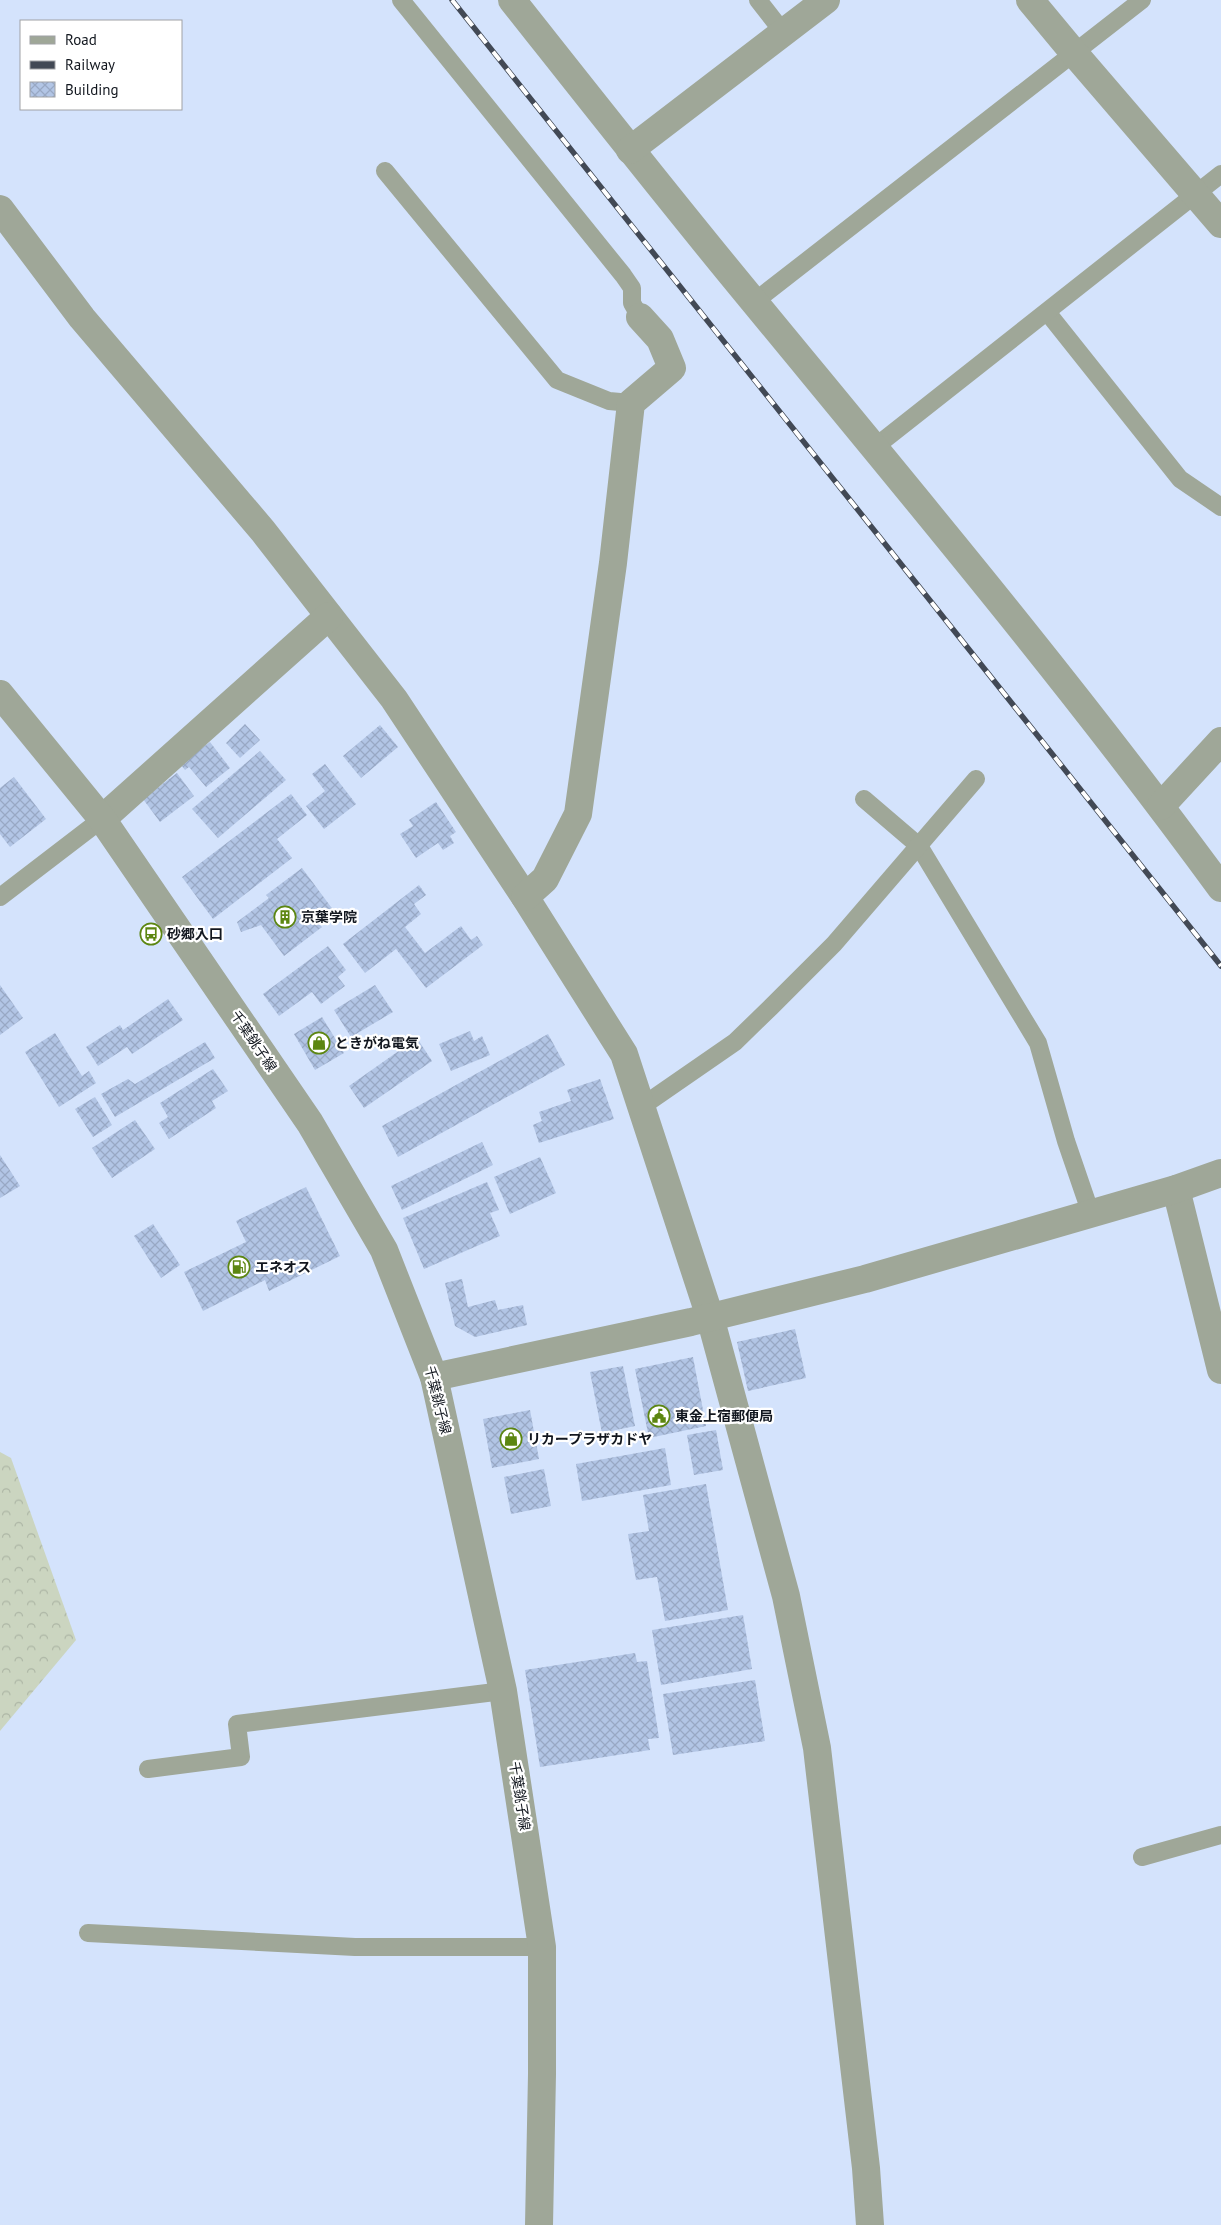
<svg xmlns="http://www.w3.org/2000/svg" width="1221" height="2225" font-family="'PT Sans','Noto Sans JP',sans-serif">
<style>
.forest{fill:url(#forest-crowns)}
.building{fill:url(#building-cross-hatch)}
.lines{fill:none;stroke-linecap:round;stroke-linejoin:round}
.service{stroke:#9fa798;stroke-width:18}
.minor{stroke:#9fa798;stroke-width:28}
.tertiary{stroke:#9fa798;stroke-width:28}
.rail-casing{stroke:#424955;stroke-width:5.5}
.rail{stroke:#fff;stroke-width:4;stroke-dasharray:11;stroke-linecap:butt}
.labels{text-anchor:middle;dominant-baseline:central;stroke-width:4.5;stroke-linejoin:round;paint-order:stroke}
.poi-label{font-size:14px;font-weight:bold;fill:#12171f;stroke:#fff;text-anchor:start}
.street-label{font-size:14px;fill:#12171f;stroke:#fff}
</style>
<defs>
<pattern id="forest-crowns" width="20" height="18" patternUnits="userSpaceOnUse" patternTransform="scale(1.25)"><rect width="20" height="18" fill="#cbd5c0"/><path d="M2 6a3 3 0 1 1 6 0M12 15a3 3 0 1 1 6 0" fill="none" stroke="#adb6a5"/></pattern>
<pattern id="building-cross-hatch" width="8" height="8" patternUnits="userSpaceOnUse" patternTransform="scale(1.25)"><rect width="8" height="8" fill="#b2c5e5"/><path d="M0 0l8 8M0 8l8-8" fill="none" stroke="#98a8c4"/></pattern>
</defs>
<rect width="100%" height="100%" fill="#d4e3fc"/>
<path class="forest" d="M0,1452L11,1458L76,1640L0,1731Z"/>
<g class="building">
<path d="M245,724L260,740L240,758L226,743Z"/>
<path d="M380,725L398,747L361,778L343,756Z"/>
<path d="M210,742L230,768L206,787L189,767L185,770L177,760L199,750Z"/>
<path d="M260,751L286,780L218,838L192,809Z"/>
<path d="M325,764L356,804L324,829L306,806L325,791L312,774Z"/>
<path d="M177,773L194,796L160,822L143,799Z"/>
<path d="M14,777L46,819L10,847L0,834V788Z"/>
<path d="M291,794L307,815L277,839L292,858L213,919L182,877Z"/>
<path d="M436,802L456,832L450,836L454,843L443,850L438,843L416,858L400,834L413,826L409,820Z"/>
<path d="M302,868L334,911L318,923L322,927L284,956L261,925L241,932L237,922L269,898L266,895Z"/>
<path d="M419,885L426,895L414,904L421,914L405,927L425,953L461,926L471,940L477,936L483,945L426,988L396,949L365,973L343,944Z"/>
<path d="M328,946L346,970L338,977L345,986L321,1004L312,992L279,1016L263,994Z"/>
<path d="M0,985L23,1018L0,1035Z"/>
<path d="M375,985L393,1012L351,1037L334,1010Z"/>
<path d="M168,999L183,1020L132,1054L127,1047L98,1066L86,1047L120,1025L123,1030Z"/>
<path d="M322,1017L344,1053L315,1070L294,1034Z"/>
<path d="M470,1031L474,1041L482,1036L490,1055L451,1071L439,1044Z"/>
<path d="M55,1033L82,1076L89,1071L96,1083L59,1107L25,1052Z"/>
<path d="M548,1034L565,1065L398,1157L382,1126Z"/>
<path d="M417,1038L432,1061L364,1108L349,1086Z"/>
<path d="M205,1042L215,1058L115,1117L101,1094L128,1079L135,1084Z"/>
<path d="M213,1069L228,1091L212,1101L216,1108L169,1139L159,1123L168,1117L160,1103Z"/>
<path d="M600,1079L614,1119L539,1143L533,1125L542,1121L539,1112L571,1101L567,1090Z"/>
<path d="M95,1097L112,1125L93,1137L75,1109Z"/>
<path d="M135,1120L155,1149L112,1178L92,1148Z"/>
<path d="M482,1142L493,1165L402,1210L391,1186Z"/>
<path d="M0,1155L20,1186L0,1198Z"/>
<path d="M540,1157L556,1193L510,1214L494,1177Z"/>
<path d="M487,1182L499,1210L490,1213L500,1236L424,1269L403,1218Z"/>
<path d="M306,1187L340,1256L269,1291L265,1280L203,1311L184,1272L246,1242L236,1221Z"/>
<path d="M153,1224L180,1265L161,1278L134,1236Z"/>
<path d="M462,1279L468,1307L495,1300L498,1310L523,1305L527,1325L475,1337L455,1326L445,1283Z"/>
<path d="M795,1329L806,1378L748,1391L737,1342Z"/>
<path d="M693,1357L706,1426L649,1438L635,1369Z"/>
<path d="M623,1366L635,1426L602,1433L590,1372Z"/>
<path d="M530,1410L539,1459L492,1468L483,1419Z"/>
<path d="M716,1430L723,1470L694,1475L687,1435Z"/>
<path d="M665,1448L671,1485L582,1501L576,1464Z"/>
<path d="M544,1469L551,1506L511,1514L504,1477Z"/>
<path d="M706,1484L728,1610L665,1621L657,1577L636,1580L628,1534L649,1531L643,1495Z"/>
<path d="M743,1615L752,1669L661,1685L652,1630Z"/>
<path d="M635,1653L637,1662L647,1661L659,1738L648,1739L650,1750L540,1767L525,1670Z"/>
<path d="M755,1680L765,1741L673,1755L663,1694Z"/>
</g>
<g class="lines">
<g class="service">
<path d="M401,0L623,275L632,288V303L640,317"/>
<path d="M758,0L783,32"/>
<path d="M385,171L557,380L609,401L631,403"/>
<path d="M754,302L1142,0"/>
<path d="M1047,312L1180,479L1221,507"/>
<path d="M875,447L1221,174"/>
<path d="M864,799L919,846L1038,1043L1066,1141L1091,1214"/>
<path d="M0,897L102,819"/>
<path d="M641,1107L735,1042L771,1007L834,944L976,779"/>
<path d="M148,1769L241,1757L237,1724L503,1691"/>
<path d="M1142,1857L1221,1835"/>
<path d="M88,1933L355,1947H542"/>
</g>
<g class="minor">
<path d="M512,0C592,101 672,203 755,303C913,495 1074,687 1221,888"/>
<path d="M1030,0L1074,53L1221,224"/>
<path d="M630,150L826,0"/>
<path d="M0,209L82,318L263,531L394,699L525,897L624,1054L710,1317L786,1596L817,1748L866,2168L870,2225"/>
<path d="M1161,806L1221,741"/>
<path d="M102,819L329,616"/>
<path d="M525,897L545,879L578,814L613,563L631,403L672,368L660,339L640,317"/>
<path d="M1176,1189L1221,1370"/>
</g>
<g class="tertiary">
<path d="M0,694L102,819L310,1123L384,1250L434,1377L503,1691L542,1947V2074L539,2225"/>
<path d="M434,1377L691,1322L865,1279L1176,1189L1221,1173"/>
</g>
<g class="rail-casing">
<path id="rail" d="M452,0L1221,966"/>
</g>
<use href="#rail" class="rail"/>
</g>
<defs>
<g id="building-ring" transform="scale(1.125)"><circle r="9.5" fill="#fff" stroke="#5c8611" stroke-width="1.5"/><path d="M-4-6H4V6H1V3H-1V6H-4ZM-2.5-4.3h1.7v1.8h-1.7ZM.8-4.3h1.7v1.8H.8ZM-2.5-1h1.7V.8h-1.7ZM.8-1h1.7V.8H.8Z" fill="#5c8611"/></g>
<g id="bus-ring" transform="scale(1.125)"><circle r="9.5" fill="#fff" stroke="#5c8611" stroke-width="1.5"/><path d="M-5-6H5V4H4V6H2V4H-2V6H-4V4H-5ZM-3.5-4V0h7V-4ZM-3.5 1.2v1.5H-2V1.2ZM2 1.2v1.5H3.5V1.2Z" fill="#5c8611"/></g>
<g id="shop-ring" transform="scale(1.125)"><circle r="9.5" fill="#fff" stroke="#5c8611" stroke-width="1.5"/><path d="M-5-2.5h2.3a2.7 3.5 0 0 1 5.4 0H5L5.5 6h-11ZM-1.5-2.5h3a1.5 2.3 0 0 0-3 0Z" fill="#5c8611"/></g>
<g id="fuel-ring" transform="scale(1.125)"><circle r="9.5" fill="#fff" stroke="#5c8611" stroke-width="1.5"/><path d="M-5.5-6h7V0h2V4h1.3V-2.5L3-4.5l.8-.8L6-3V5H2.5V1h-1V6h-7ZM-4.2-4.7v3.2H.2V-4.7Z" fill="#5c8611"/></g>
<g id="civic-ring" transform="scale(1.125)"><circle r="9.5" fill="#fff" stroke="#5c8611" stroke-width="1.5"/><path d="M-.6-6.5H3V-4.5H.6V-3L4-1V1h2V6H-6V1h2V-1L-.6-3ZM-1.2 2.5V6h2.4V2.5Z" fill="#5c8611"/></g>
</defs>
<g fill-rule="evenodd">
<use href="#building-ring" x="285" y="917"/>
<use href="#bus-ring" x="151" y="934"/>
<use href="#shop-ring" x="319" y="1043"/>
<use href="#fuel-ring" x="239" y="1267"/>
<use href="#civic-ring" x="659" y="1416"/>
<use href="#shop-ring" x="511" y="1439"/>
</g>
<g class="labels">
<g class="poi-label">
<text x="301" y="917">京葉学院</text>
<text x="167" y="934">砂郷入口</text>
<text x="335" y="1043">ときがね電気</text>
<text x="255" y="1267">エネオス</text>
<text x="675" y="1416">東金上宿郵便局</text>
<text x="527" y="1439">リカープラザカドヤ</text>
</g>
<g class="street-label">
<text transform="translate(254 1041) rotate(56)">千葉銚子線</text>
<text transform="translate(438 1400) rotate(76)">千葉銚子線</text>
<text transform="translate(520 1796) rotate(81)">千葉銚子線</text>
</g>
</g>
<rect x="20" y="20" width="162" height="90" fill="#ffffff" stroke="#a0a2a5"/>
<rect x="30" y="36" width="25" height="8" fill="#9fa798" stroke="#a0a2a5"/>
<text x="65" y="45" font-size="15" fill="#12171f">Road</text>
<rect x="30" y="61" width="25" height="8" fill="#424955" stroke="#a0a2a5"/>
<text x="65" y="70" font-size="15" fill="#12171f">Railway</text>
<rect x="30" y="82" width="25" height="15" fill="url(#building-cross-hatch)" stroke="#a0a2a5"/>
<text x="65" y="95" font-size="15" fill="#12171f">Building</text>
</svg>
